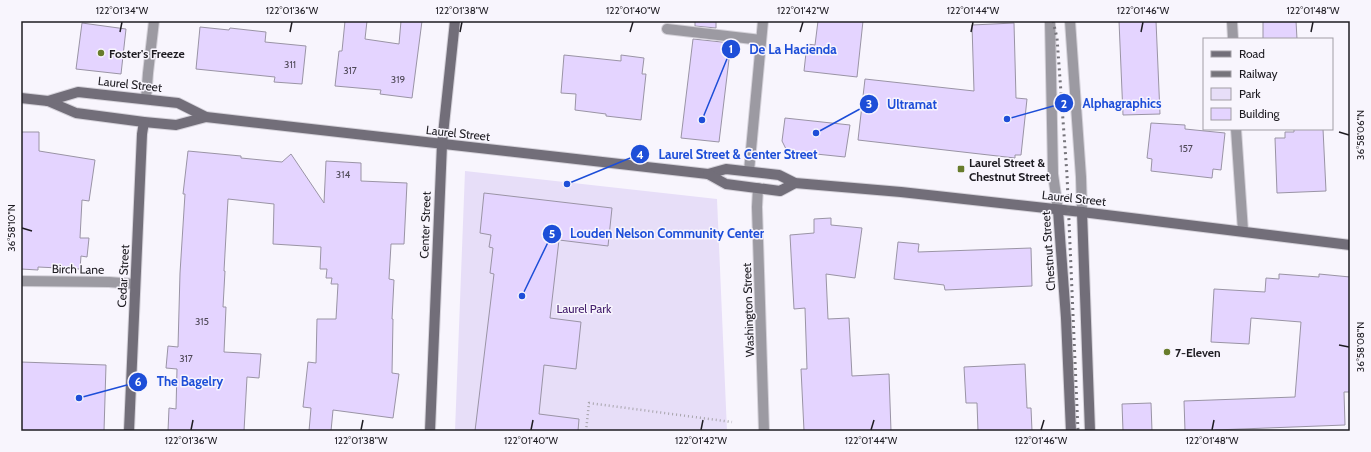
<svg xmlns="http://www.w3.org/2000/svg" width="1371" height="452" font-family="Cabin,sans-serif">
<style>
.green{fill:#e7def8}
.building{fill:#e4d4ff;stroke:#9a94a5}
.lines{fill:none;stroke-linecap:round;stroke-linejoin:round}
.lane-casing{stroke:#d5d2da;stroke-width:12}
.street-casing{stroke:#d5d2da;stroke-width:12}
.secondary-casing{stroke:#d5d2da;stroke-width:12}
.path{stroke:#a7a4ab;stroke-width:2.5;stroke-dasharray:1 3;stroke-linecap:butt}
.lane{stroke:#9c9aa2;stroke-width:10}
.street{stroke:#9c9aa2;stroke-width:10}
.secondary{stroke:#726e79;stroke-width:10}
.rail{stroke:#76747b;stroke-width:3;stroke-dasharray:2 4;stroke-linecap:butt}
.ticks{fill:none;stroke:#1e1c22;stroke-width:1.5}
.poi-dot{fill:#687c2c;stroke:#f8f5fd;stroke-width:1.5}
.labels{text-anchor:middle;dominant-baseline:central;stroke-width:3;stroke-linejoin:round;paint-order:stroke}
.number-label{font-size:10px;fill:#504a59}
.poi-label{font-size:12px;font-weight:bold;fill:#1e1c22;stroke:#f8f5fd;text-anchor:start}
.street-label{font-size:12px;fill:#1e1c22;stroke:#f8f5fd}
.park-label{font-size:12px;fill:#472270;stroke:#f8f5fd}
.leader{fill:none;stroke:#1d4ed8;stroke-width:1.5}
.callout-dot{fill:#1d4ed8;stroke:#f8f5fd;stroke-width:1.5}
.mark-label{font-size:12px;text-anchor:middle;font-weight:bold;fill:#fff}
.callout-label{font-size:13px;text-anchor:middle;font-weight:bold;fill:#1d4ed8;stroke:#f8f5fd;stroke-width:3;stroke-linejoin:round;paint-order:stroke}
.neatline{fill:none;stroke:#1e1c22;stroke-width:1.5}
.ticks-label{font-size:10px;text-anchor:middle;fill:#1e1c22}
</style>
<rect width="100%" height="100%" fill="#f8f5fd"/>
<path class="green" d="M465,171L717,199L727,431H455Z"/>
<g class="building">
<path d="M345,21H367L365,39L399,44L401,21H422L412,98L380,94L381,90L335,86L339,51H342Z"/>
<path d="M695,21H716V28L695,26Z"/>
<path d="M818,21H863L857,77L804,71L807,44L815,45Z"/>
<path d="M1119,21H1156L1160,114L1123,115Z"/>
<path d="M1263,21H1296L1297,39H1263Z"/>
<path d="M82,23L126,29L121,74L76,69Z"/>
<path d="M1014,23L1016,98L1027,99L1021,155H1015V158L858,140L865,79L974,91L972,25Z"/>
<path d="M200,27L229,30L230,28L266,32L265,42L306,46L302,84L274,82L275,77L196,69Z"/>
<path d="M693,39L731,43L719,142L681,138Z"/>
<path d="M564,55L621,61V55L644,58L642,74H646L641,120L606,116V114L575,110L576,94L561,93Z"/>
<path d="M785,118L850,125L845,157L787,151L782,141Z"/>
<path d="M1151,123L1185,125V129L1225,133L1221,170L1213,169L1212,178L1151,171L1152,159L1147,158Z"/>
<path d="M1294,129H1323L1326,191L1277,193L1275,138H1285V132H1294Z"/>
<path d="M21,132H39V151L95,160L89,201L82,200L80,238H89L87,257L81,256L80,269L38,267V270L21,269Z"/>
<path d="M188,151L241,156V158L282,162L291,154L324,203L326,161L361,163V181L407,183L404,244H391L389,279L394,280L392,319H393L392,373L399,374L393,418L333,410L331,431H309L311,408L303,407L308,362L316,363L317,319H336L338,284H331L332,278H326L327,269H320L321,247L273,244L274,204L228,199L224,271H225L223,307H226L224,352L261,354L259,378L247,377L244,431H168L169,408L176,409L177,369L166,368L168,346L178,347L180,273L185,194H183Z"/>
<path d="M484,193L612,208L608,246L559,240L550,318L581,322L576,369L544,365L539,414L579,419L578,431H475L494,274L490,273L493,248L489,247L491,235L480,233Z"/>
<path d="M831,218V225L862,228L855,278L826,274L828,319L849,318L852,376L889,374L891,431H804L801,369H807L805,308L794,309L790,235L814,233V219Z"/>
<path d="M898,242L919,244L918,252L1031,248L1032,286L945,290L944,285L894,279Z"/>
<path d="M1279,274L1319,277V274L1350,277V392H1344L1345,425L1215,430V431H1185L1184,401L1295,397L1301,322L1251,318L1249,344L1211,342L1214,289L1265,292L1266,278L1279,279Z"/>
<path d="M21,362L106,365L104,431H21Z"/>
<path d="M1025,364L1027,408H1031L1032,431H978L977,403H966L964,367Z"/>
<path d="M1151,403L1152,431H1123L1122,404Z"/>
</g>
<g class="lines">
<g class="lane-casing">
<g id="lane">
<path d="M1232,21L1233,39"/>
<path d="M667,29L761,40"/>
<path d="M1236,129L1243,231"/>
<path d="M21,281L109,282L135,284"/>
</g>
</g>
<g class="street-casing">
<g id="street">
<path d="M1050,21L1053,174L1058,210"/>
<path d="M1070,21L1081,177L1082,212"/>
<path d="M146,99L148,73L154,21"/>
<path d="M749,171L763,21"/>
<path d="M758,188L757,207L764,431"/>
</g>
</g>
<g class="secondary-casing">
<g id="secondary">
<path d="M21,98L48,101L76,113L144,122L176,125L206,117"/>
<path d="M48,101L78,92L178,103L206,117L708,174L726,169L779,175L795,183L901,192L1082,212L1350,245"/>
<path d="M708,174L726,184L780,191L795,183"/>
<path d="M1058,210L1066,318L1071,431"/>
<path d="M1082,212L1090,431"/>
<path d="M129,431L142,134L144,122"/>
<path d="M430,431L442,144L455,21"/>
</g>
</g>
<path class="path" d="M586,431L589,403L732,422"/>
<use href="#lane" class="lane"/>
<use href="#street" class="street"/>
<use href="#secondary" class="secondary"/>
<path class="rail" d="M1053,21L1057,38L1067,175L1078,431"/>
</g>
<path class="ticks" d="M120,32L122,22M290,32L292,22M460,32L462,22M630,32L633,22M800,32L803,22M971,32L973,22M1141,32L1143,22M1311,32L1313,22M1339,132L1349,135M22,228L32,231M1339,345L1349,347M191,430L193,420M361,430L363,420M531,430L533,420M701,430L703,420M871,430L874,420M1041,430L1044,420M1212,430L1214,420"/>
<g class="poi-dot">
<circle cx="101" cy="53" r="4"/>
<rect x="957" y="165" width="8" height="8" rx="2"/>
<circle cx="1167" cy="352" r="4"/>
</g>
<g class="labels">
<g class="number-label">
<text x="290" y="64">311</text>
<text x="350" y="70">317</text>
<text x="398" y="79">319</text>
<text x="1186" y="148">157</text>
<text x="343" y="174">314</text>
<text x="202" y="321">315</text>
<text x="186" y="358">317</text>
</g>
<g class="poi-label">
<text x="109" y="53">Foster's Freeze</text>
<text x="969" y="162">Laurel Street &amp;<tspan x="969" dy="14">Chestnut Street</tspan></text>
<text x="1175" y="352">7-Eleven</text>
</g>
<g class="street-label">
<text transform="translate(130 84) rotate(6)">Laurel Street</text>
<text transform="translate(458 133) rotate(6)">Laurel Street</text>
<text transform="translate(1074 198) rotate(6)">Laurel Street</text>
<text transform="translate(425 225) rotate(-88)">Center Street</text>
<text transform="translate(1048 251) rotate(-94)">Chestnut Street</text>
<text transform="translate(78 269) rotate(1)">Birch Lane</text>
<text transform="translate(123 276) rotate(-87)">Cedar Street</text>
<text transform="translate(748 310) rotate(-92)">Washington Street</text>
</g>
<g class="park-label">
<text x="584" y="308">Laurel Park</text>
</g>
</g>
<path class="leader" d="M702 120L731 49M1007 119L1064 103M816 133L869 104M567 184L640 154M522 296L552 234M79 398L138 382"/>
<g class="callout-dot">
<circle cx="702" cy="120" r="4"/>
<circle cx="1007" cy="119" r="4"/>
<circle cx="816" cy="133" r="4"/>
<circle cx="567" cy="184" r="4"/>
<circle cx="522" cy="296" r="4"/>
<circle cx="79" cy="398" r="4"/>
<circle cx="731" cy="49" r="10"/>
<circle cx="1064" cy="103" r="10"/>
<circle cx="869" cy="104" r="10"/>
<circle cx="640" cy="154" r="10"/>
<circle cx="552" cy="234" r="10"/>
<circle cx="138" cy="382" r="10"/>
</g>
<g class="mark-label">
<text x="731" y="53">1</text>
<text x="1064" y="108">2</text>
<text x="869" y="108">3</text>
<text x="640" y="159">4</text>
<text x="552" y="238">5</text>
<text x="138" y="386">6</text>
</g>
<g class="callout-label">
<text x="793" y="54">De La Hacienda</text>
<text x="1122" y="108">Alphagraphics</text>
<text x="912" y="109">Ultramat</text>
<text x="738" y="159">Laurel Street &amp; Center Street</text>
<text x="667" y="238">Louden Nelson Community Center</text>
<text x="190" y="386">The Bagelry</text>
</g>
<rect width="1371" height="452" fill="none" stroke="#f8f5fd" stroke-width="44"/>
<rect x="1203" y="38" width="130" height="92" fill="#f8f5fd" stroke="#a19ea5"/>
<rect x="1211" y="51" width="20" height="6" fill="#726e79" stroke="#a19ea5"/>
<text x="1239" y="58" font-size="12" fill="#1e1c22">Road</text>
<rect x="1211" y="71" width="20" height="6" fill="#76747b" stroke="#a19ea5"/>
<text x="1239" y="78" font-size="12" fill="#1e1c22">Railway</text>
<rect x="1211" y="88" width="20" height="12" fill="#e7def8" stroke="#a19ea5"/>
<text x="1239" y="98" font-size="12" fill="#1e1c22">Park</text>
<rect x="1211" y="108" width="20" height="12" fill="#e4d4ff" stroke="#a19ea5"/>
<text x="1239" y="118" font-size="12" fill="#1e1c22">Building</text>
<rect x="22" y="22" width="1327" height="408" class="neatline"/>
<g class="ticks-label">
<text x="122" y="14">122°01'34"W</text>
<text x="292" y="14">122°01'36"W</text>
<text x="462" y="14">122°01'38"W</text>
<text x="633" y="14">122°01'40"W</text>
<text x="803" y="14">122°01'42"W</text>
<text x="973" y="14">122°01'44"W</text>
<text x="1143" y="14">122°01'46"W</text>
<text x="1313" y="14">122°01'48"W</text>
<text transform="translate(1360 135) rotate(-90)" y="4">36°58'06"N</text>
<text transform="translate(11 228) rotate(-90)" y="4">36°58'10"N</text>
<text transform="translate(1360 347) rotate(-90)" y="4">36°58'08"N</text>
<text x="191" y="444">122°01'36"W</text>
<text x="361" y="444">122°01'38"W</text>
<text x="531" y="444">122°01'40"W</text>
<text x="701" y="444">122°01'42"W</text>
<text x="871" y="444">122°01'44"W</text>
<text x="1041" y="444">122°01'46"W</text>
<text x="1212" y="444">122°01'48"W</text>
</g>
</svg>
